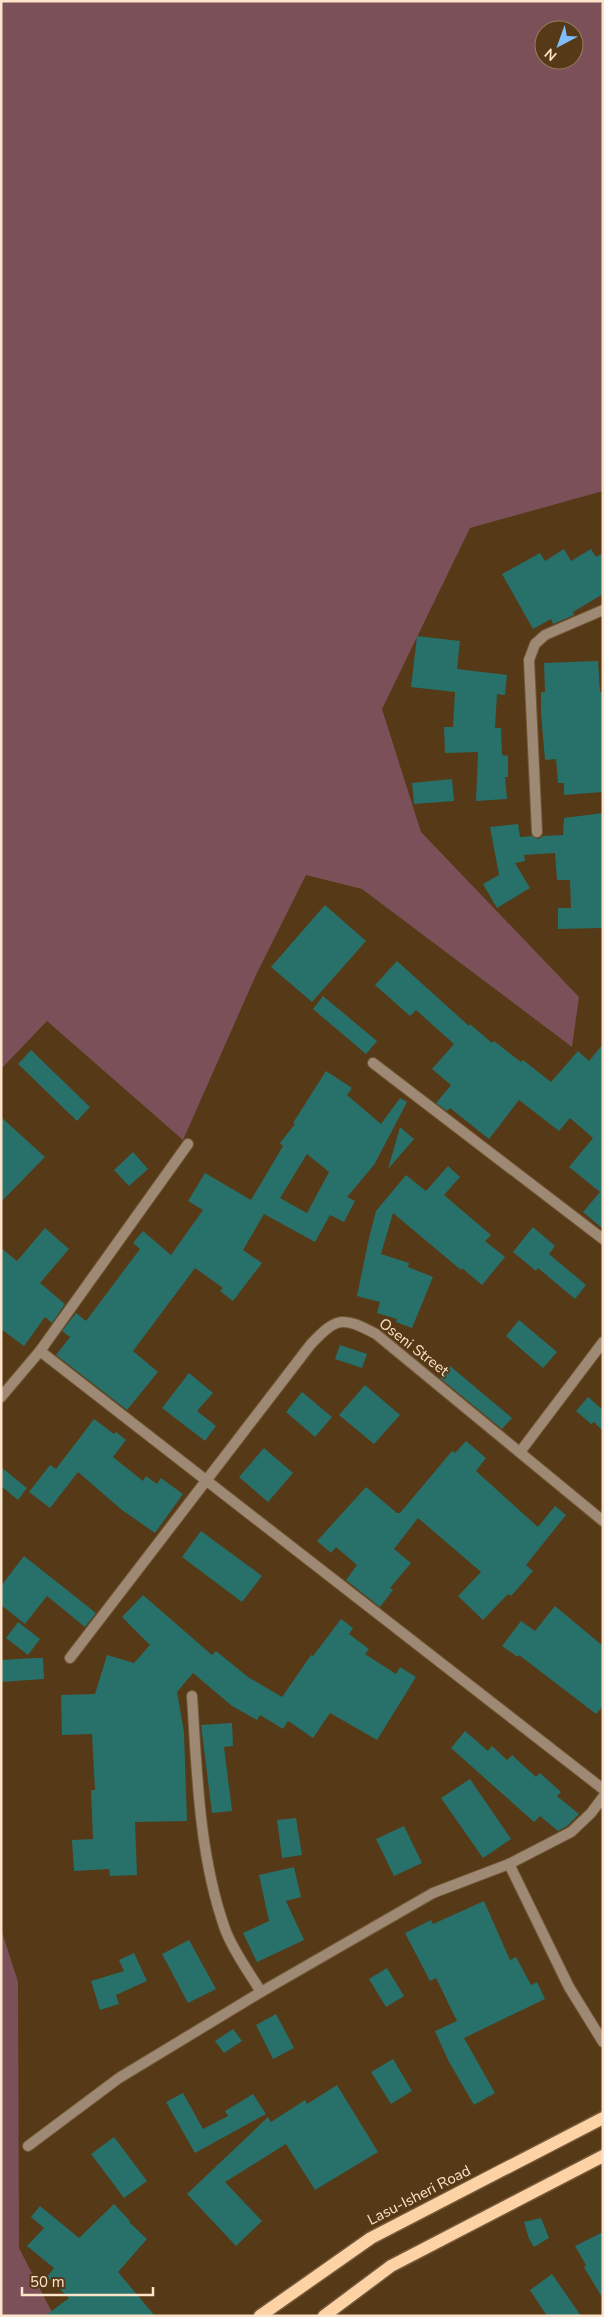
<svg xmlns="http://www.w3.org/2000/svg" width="604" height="2317" font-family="'Nunito Sans',sans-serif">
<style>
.green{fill:#7b5058;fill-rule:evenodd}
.building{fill:#28706a;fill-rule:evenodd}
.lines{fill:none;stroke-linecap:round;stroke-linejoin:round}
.minor-casing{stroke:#745837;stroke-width:12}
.primary-casing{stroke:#745837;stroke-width:15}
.minor{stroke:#9e8a74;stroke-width:10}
.primary{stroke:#fdd2a5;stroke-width:12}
.labels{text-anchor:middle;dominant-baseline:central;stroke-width:4;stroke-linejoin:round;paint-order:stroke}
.street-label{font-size:15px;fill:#fde4cb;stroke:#563916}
</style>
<rect width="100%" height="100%" fill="#563916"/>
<g class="green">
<path d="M1,1H600L603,7V491L470,528L382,709L421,832L579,997L572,1047L362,889L306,875L256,975L183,1140L47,1021L1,1069ZM544,30H574V60H544Z"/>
<path d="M1,1929L18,1982L19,2248L54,2316H1Z"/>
</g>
<g class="building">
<path d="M564,549L571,561L591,549L596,557L603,553V594L573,612L574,615L553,624L551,619L533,629L502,574L540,553L545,561Z"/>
<path d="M417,636L460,641L457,669L507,675L505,695L497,694L495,728H501L502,755L508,756V777H505L507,799L476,801L478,752L445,753L444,727H453L455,692L411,687Z"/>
<path d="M598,661L600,692H603V792L564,795V783H558L556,759L545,760L541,713V692H545L544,663Z"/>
<path d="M452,779L454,801L414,804L412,783Z"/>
<path d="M603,813V928L558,929V908H571L570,880H557L555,853L524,855L525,861L515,863L530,888L497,908L483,884L499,875L490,827L518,824L520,837L532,836L538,839L543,836L563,835L564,818Z"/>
<path d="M325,905L366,941L312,1002L271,967Z"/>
<path d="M397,961L469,1026L470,1024L492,1043L494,1041L521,1062L523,1060L551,1082L578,1051L589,1061L603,1044V1229L583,1212L600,1192L569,1167L593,1138L570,1118L559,1131L519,1100L489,1139L450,1108L447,1111L436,1103L451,1085L432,1069L454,1044L416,1010L410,1016L375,985Z"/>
<path d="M323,996L377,1041L366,1054L313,1009Z"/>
<path d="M31,1050L90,1107L77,1121L18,1064Z"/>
<path d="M326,1071L352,1088L347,1095L381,1124L400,1098L407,1102L374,1165L347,1197L355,1201L344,1222L330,1215L315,1242L264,1214L243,1250L262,1263L233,1301L220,1291L223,1288L195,1268L133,1351L158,1372L127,1410L56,1355L70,1337L62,1331L76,1313L86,1321L140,1249L133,1243L143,1231L171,1255L203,1210L188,1201L205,1173L251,1200L283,1146L280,1143L295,1124L293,1123ZM307,1154L329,1172L307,1213L280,1198Z"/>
<path d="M1,1117L45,1157L1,1202Z"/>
<path d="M400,1127L414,1139L388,1169Z"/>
<path d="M133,1152L148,1169L129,1186L114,1170Z"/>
<path d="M448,1166L460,1177L444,1195L491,1235L485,1241L505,1257L482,1285L462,1268L461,1270L393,1213L381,1254L409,1263L408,1267L433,1277L412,1328L396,1322L397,1319L377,1313L380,1302L357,1296L369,1238L376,1211L406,1175L426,1191Z"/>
<path d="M533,1227L555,1246L549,1254L586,1285L575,1299L538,1268L536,1271L513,1252Z"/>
<path d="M45,1228L69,1249L40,1283L65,1304L52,1323L45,1317L24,1346L1,1329V1248L17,1261Z"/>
<path d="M519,1320L557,1352L543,1368L506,1336Z"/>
<path d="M340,1345L367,1354L362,1368L335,1359Z"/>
<path d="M450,1366L512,1418L502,1429L440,1378Z"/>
<path d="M189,1373L213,1393L197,1411L216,1426L205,1441L162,1408Z"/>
<path d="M365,1385L400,1415L374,1444L339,1415Z"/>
<path d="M302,1392L332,1417L315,1437L286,1412Z"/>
<path d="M588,1397L603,1410V1431L594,1422L591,1424L576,1411Z"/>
<path d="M94,1419L114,1434L116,1432L126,1440L113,1457L143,1481L146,1476L157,1484L161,1478L183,1494L155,1533L122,1510L78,1472L50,1508L29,1492L50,1465L56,1469Z"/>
<path d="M466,1441L486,1458L476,1471L538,1527L555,1506L566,1515L526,1565L533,1571L511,1596L508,1594L483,1620L458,1596L481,1572L418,1518L394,1549L411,1563L390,1588L393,1590L380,1607L346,1580L357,1565L336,1547L331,1553L317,1541L366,1487L397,1513H400L452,1451L455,1453Z"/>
<path d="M264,1448L293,1473L268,1502L239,1477Z"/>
<path d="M1,1467L27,1488L18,1500L1,1486Z"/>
<path d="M201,1531L262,1576L242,1602L182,1557Z"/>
<path d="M24,1556L96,1613L85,1627L47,1596L25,1624L1,1605V1586Z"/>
<path d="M143,1595L212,1655L216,1651L248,1677L282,1697L311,1655L313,1656L341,1619L353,1628L349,1634L369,1649L365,1654L396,1674L400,1667L416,1677L377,1740L330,1713L313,1738L288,1721L283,1729L260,1715L257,1720L232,1706L193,1673L177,1692L184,1732L187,1821L135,1822L137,1875L110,1876L109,1869L74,1871L72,1840L93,1839L91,1790H95L92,1734L62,1735L61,1695L95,1694L107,1655L134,1663L150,1645L122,1617Z"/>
<path d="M555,1606L603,1646V1706L596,1714L519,1655L518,1657L502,1646L521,1621L535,1631Z"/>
<path d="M18,1622L40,1639L28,1655L6,1638Z"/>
<path d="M34,1658H43L44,1679L1,1682V1660Z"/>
<path d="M232,1723L233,1746L224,1747L232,1811L212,1813L201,1725Z"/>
<path d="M465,1731L488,1751L492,1746L507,1760L512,1755L536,1777L540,1773L561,1792L557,1796L579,1814L567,1826L558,1831L540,1816L534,1822L451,1748Z"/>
<path d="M470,1779L511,1839L483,1858L441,1798Z"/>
<path d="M296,1818L302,1855L282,1858L277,1820Z"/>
<path d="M404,1826L422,1863L394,1876L376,1839Z"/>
<path d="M294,1867L301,1897L286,1901L304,1940L257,1962L243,1933L269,1921L259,1875Z"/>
<path d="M484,1901L510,1960L516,1957L531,1985L537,1982L545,1999L464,2038L495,2093L474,2105L448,2060L435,2031L457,2021L436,1978L430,1981L405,1933L431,1920L433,1924Z"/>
<path d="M189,1940L216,1989L188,2003L162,1954Z"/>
<path d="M134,1953L147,1981L116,1995L119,2004L100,2010L91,1981L124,1971L119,1960Z"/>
<path d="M387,1968L404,1996L386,2007L369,1979Z"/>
<path d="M276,2014L294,2048L273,2059L256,2025Z"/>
<path d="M233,2029L242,2041L224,2053L215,2041Z"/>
<path d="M393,2059L412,2091L391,2104L371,2072Z"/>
<path d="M337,2085L378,2152L315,2190L286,2144L225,2182L262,2221L236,2246L187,2194L268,2117L271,2122L305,2100L307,2104Z"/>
<path d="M183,2093L203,2129L228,2116L225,2111L253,2094L266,2114L195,2153L166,2102Z"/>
<path d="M114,2137L147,2181L124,2198L91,2154Z"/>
<path d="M114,2204L130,2221L129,2222L147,2239L118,2272L155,2316H45L69,2298L47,2277L54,2268L27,2246L44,2228L31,2217L40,2206L79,2238Z"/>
<path d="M541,2218L549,2238L534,2247L529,2239L524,2222Z"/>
<path d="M603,2232V2299L584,2267L586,2265L575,2246Z"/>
<path d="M552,2274L581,2316H547L530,2290Z"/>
</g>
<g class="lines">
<g class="minor-casing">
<g id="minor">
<path d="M537,832L529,660L535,644L545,635L603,610"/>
<path d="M373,1063L603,1239"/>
<path d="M40,1351L188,1144"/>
<path d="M1,1397L40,1351L603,1789"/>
<path d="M520,1452L603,1342"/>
<path d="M70,1658L311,1344C337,1317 342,1316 376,1334L603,1521"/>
<path d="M192,1696C197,1773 199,1856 225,1929C233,1951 249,1972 261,1992"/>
<path d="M509,1864L569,1987L603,2042"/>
<path d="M28,2146L119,2078L261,1992L433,1893L509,1864L571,1832L591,1813L603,1797"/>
</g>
</g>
<g class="primary-casing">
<g id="primary">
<path d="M260,2316L371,2238L603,2118"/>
<path d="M324,2316L391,2266L603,2156"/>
</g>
</g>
<use href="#minor" class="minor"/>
<use href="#primary" class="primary"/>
</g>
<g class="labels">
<g class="street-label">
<text transform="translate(414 1347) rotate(38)">Oseni Street</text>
<text transform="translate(419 2195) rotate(-27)">Lasu-Isheri Road</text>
</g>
</g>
<rect width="604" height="2317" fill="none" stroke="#fde4cb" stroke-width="5"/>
<g transform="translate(559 45) rotate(221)"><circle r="24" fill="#563916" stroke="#997d5e"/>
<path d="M0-4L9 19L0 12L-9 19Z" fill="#7ebdf9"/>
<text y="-8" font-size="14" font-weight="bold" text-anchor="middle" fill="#fde4cb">N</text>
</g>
<path d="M22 2287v8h131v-8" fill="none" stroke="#fde4cb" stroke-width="2.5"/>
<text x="30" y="2287" font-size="15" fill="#fde4cb" stroke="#563916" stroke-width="4" paint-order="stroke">50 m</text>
</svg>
